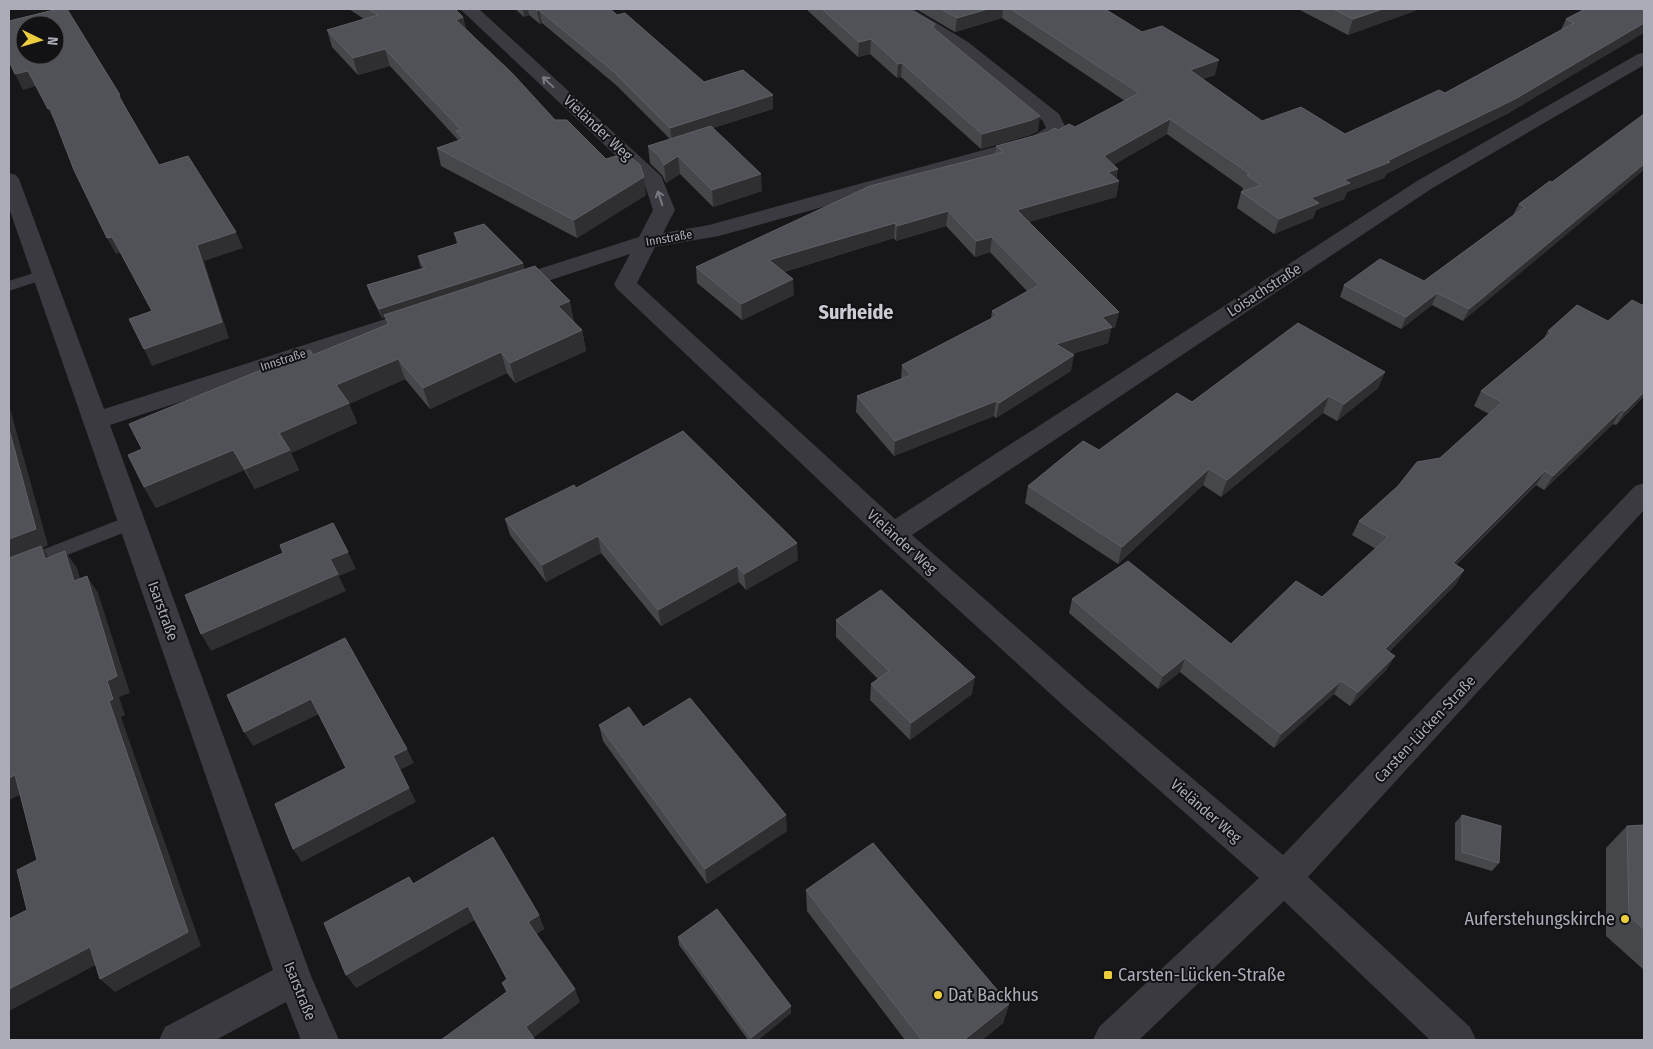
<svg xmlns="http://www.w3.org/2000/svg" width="1653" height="1049" font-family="'Fira Sans Condensed',sans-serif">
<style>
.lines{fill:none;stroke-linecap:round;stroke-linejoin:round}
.lane{fill:#3a3a40;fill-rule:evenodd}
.street{fill:#3a3a40;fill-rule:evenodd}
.wall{fill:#46474b}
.shaded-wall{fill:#2f2f32}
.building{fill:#515257;stroke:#5f6066;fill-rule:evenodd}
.oneway{stroke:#787982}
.poi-dot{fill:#ebcd3d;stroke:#121214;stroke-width:2}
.labels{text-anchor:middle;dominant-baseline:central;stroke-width:4;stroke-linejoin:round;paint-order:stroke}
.far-street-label{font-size:12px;fill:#aaacb8;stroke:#121214}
.street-label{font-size:15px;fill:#aaacb8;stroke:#121214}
.near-poi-label{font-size:18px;fill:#aaacb8;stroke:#121214;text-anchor:start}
.district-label{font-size:20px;font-weight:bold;fill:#cbccd4;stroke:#121214}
</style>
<rect width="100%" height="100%" fill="#171719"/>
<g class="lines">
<g class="lane">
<path d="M43,270L48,272L51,275L48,278L9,291V281Z"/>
<path d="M131,515L138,517L140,522L138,527L9,578V563Z"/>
</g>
<g class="street">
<path d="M460,9H479L661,176L675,210L663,233L709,225L1031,137L1046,128L1043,121L956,50L895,13L893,9H913L968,42L1059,114L1067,130L1064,134L1045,145L719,236L655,247L637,283L895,519L1417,181L1638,54L1644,53V65L1431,189L912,535L1089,691L1283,855L1635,486L1644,483V510L1308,877L1470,1027L1476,1040H1430L1284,901L1139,1040H1093L1099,1027L1259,878L1067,709L883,541L617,289L614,284L630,254L517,291L509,293L501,291L498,286L501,281L639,237L653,210L644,182Z"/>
<path d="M9,173L16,175L19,179L104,409L398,315L406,313L414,315L418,320L414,325L110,425L311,976L339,1040H301L286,1002L216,1040H159L165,1027L273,970L9,208Z"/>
</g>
</g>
<g class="wall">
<path d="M349,9H455L463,17L466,29L555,120L606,159L646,195L577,238L441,166L437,148L458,141V140L390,66L358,75L332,47L327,30L364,19Z"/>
<path d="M515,9H610L704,82L773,109L713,128L762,191L713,207L680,174L666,183L662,175L650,163L648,146L670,139L616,85L542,23L540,24L529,15L524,17Z"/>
<path d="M806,9H909L935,24V29L1038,131L1030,135L981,149L901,77L897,78L870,54L858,57Z"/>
<path d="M916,9H1105L1142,32L1215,75L1203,79L1262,121L1345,134L1445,93L1561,30L1566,19L1585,9L1509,113L1386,174L1384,178L1347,192L1344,199L1316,210L1313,218L1274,234L1237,208L1241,192L1243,191H1242L1243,188L1167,134L1113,165L1116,179L1119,181L1116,197L1029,222L1119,312L1115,327L1111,329L1108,343L1072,354L1071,371L996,418L994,416L894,456L856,412L857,396L901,379L902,365L991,319L992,311L1027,291L990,252L975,257L946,226L896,241L894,238L784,272L794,295L742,320L697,283L696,267L995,154L996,146L1058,130L1075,127L1125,101L1002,18L955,32Z"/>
<path d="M1298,9H1420L1348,35Z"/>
<path d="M1550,181L1463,321L1432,305L1401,329L1340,297L1344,285L1424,281L1513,215L1519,204Z"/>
<path d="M454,233L523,263L524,269L582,330L586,351L515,383L507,373L430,409L405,379L349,404L357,423L291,453L299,470L255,489L244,470L156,508L144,487L142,449L313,355L387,324L385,317L382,318L370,294L367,285L422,268L420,265L418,256L457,244Z"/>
<path d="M1548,331L1644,396L1616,425L1613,424L1544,490L1536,485L1456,565L1464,570L1456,584L1389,652L1387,669L1350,706L1334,694L1274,748L1180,672L1158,689L1069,613L1072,599L1231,644L1322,597L1376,549L1352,535L1359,521L1440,458L1489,414L1474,406L1481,391L1544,338Z"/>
<path d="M1385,372L1378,388L1337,421L1323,413L1221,497L1203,485L1118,564L1025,503L1028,486L1192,402Z"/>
<path d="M576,488L798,560L746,590L739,582L661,626L601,553L546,582L510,535L505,519Z"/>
<path d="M836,620L972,694L910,740L870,700L871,684L878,679L836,637Z"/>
<path d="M599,725L643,727L787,831L707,884L603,741Z"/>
<path d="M1462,815L1499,863L1492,871L1455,860V823Z"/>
<path d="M1644,825V970L1606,936V848L1627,826Z"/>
<path d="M409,877L413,883L539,915L544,929L536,934L580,1002L506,992L502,983L507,979L474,920L356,988Z"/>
<path d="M806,890L1009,1004L1003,1023L982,1040H905L807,911Z"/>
<path d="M678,937L791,1013L758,1040H748L679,945Z"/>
</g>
<g class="shaded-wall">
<path d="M523,9H528L529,15L524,17Z"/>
<path d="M988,9H1003L1002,18L955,32L957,18Z"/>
<path d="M1383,9H1420L1348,35L1353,19Z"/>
<path d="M539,10L542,23L540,24L537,11Z"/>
<path d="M463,17L467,34L456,20Z"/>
<path d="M1644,23V33L1509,113L1386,174L1384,178L1347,192L1344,199L1316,210L1313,218L1274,234L1279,219L1311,198L1344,180L1387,161Z"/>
<path d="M871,39L870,54L858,57L859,42Z"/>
<path d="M385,49L390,66L358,75L353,58Z"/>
<path d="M1219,60L1215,75L1187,85L1190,70Z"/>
<path d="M902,63L901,77L897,78L898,64Z"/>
<path d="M28,71L36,86L23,90L15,74Z"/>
<path d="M118,95H120L127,110Z"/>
<path d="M773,95V109L672,141L670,128Z"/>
<path d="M50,108L58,124H56L48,109Z"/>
<path d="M1040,116L1038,131L1030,135L981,149L982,134Z"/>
<path d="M1170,119L1167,134L1101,172L1104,156Z"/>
<path d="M678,156L680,174L666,183L664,165Z"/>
<path d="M1644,164V170L1463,321L1469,309Z"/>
<path d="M1118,169L1116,182L1119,181L1116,197L1015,226L1017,210L1108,172Z"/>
<path d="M761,174L762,191L713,207L712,190Z"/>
<path d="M644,177L646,195L577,238L574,220Z"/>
<path d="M948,211L946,226L896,241L897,226Z"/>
<path d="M895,223L894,238L770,276L769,260Z"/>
<path d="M236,232L243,248L204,261L229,338L152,366L144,349L197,245Z"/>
<path d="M112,237L120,253L116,254L107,238Z"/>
<path d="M992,237L990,252L975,257L976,241Z"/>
<path d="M523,263L525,272L382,318L379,309Z"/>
<path d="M793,279L794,295L742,320L741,304Z"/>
<path d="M1437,293L1432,305L1401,329L1406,317Z"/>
<path d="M570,301L574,321L562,326L558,306Z"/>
<path d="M1119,312L1115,327L1111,329L1108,343L1054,359L1056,344L1102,317Z"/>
<path d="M582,330L586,351L515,383L510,363Z"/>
<path d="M501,352L507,373L430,409L423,388Z"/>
<path d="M1074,355L1071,371L996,418L999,403Z"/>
<path d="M398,359L405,379L349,404L357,423L291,453L299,470L255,489L245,469L279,433L336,385Z"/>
<path d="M1385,372L1378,388L1337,421L1344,404Z"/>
<path d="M1644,392V396L1616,425L1625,411Z"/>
<path d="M1329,396L1323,413L1221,497L1227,480Z"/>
<path d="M996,401L994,416L894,456L895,441Z"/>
<path d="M9,405L48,545L43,548L53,562L9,561Z"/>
<path d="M1622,409L1613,424L1544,490L1553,476Z"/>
<path d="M233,450L244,470L156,508L144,487Z"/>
<path d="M1209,469L1203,485L1118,564L1122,547Z"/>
<path d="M1545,471L1536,485L1444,577L1453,563Z"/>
<path d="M598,536L601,553L546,582L542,565Z"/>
<path d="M797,543L798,560L746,590L744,574Z"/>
<path d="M65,551L77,568L86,598L74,581Z"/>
<path d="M348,552L356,569L339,576L346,591L211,651L201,634L330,559Z"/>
<path d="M737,566L739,582L661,626L658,610Z"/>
<path d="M1464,570L1456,584L1378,663L1385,649Z"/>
<path d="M87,576L98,593L130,693L119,697L125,715L121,717L201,946L115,992L100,979L109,701L107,681Z"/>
<path d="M1395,656L1387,669L1350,706L1358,692Z"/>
<path d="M1185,658L1180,672L1158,689L1163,676Z"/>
<path d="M975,677L972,694L910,740L911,723Z"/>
<path d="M1341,681L1334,694L1274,748L1281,734Z"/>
<path d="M311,699L319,714L253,746L244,732Z"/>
<path d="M407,749L414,763L400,770L393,756Z"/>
<path d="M15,775L29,791L9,800V778Z"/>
<path d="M409,788L416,802L302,862L293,849Z"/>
<path d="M786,815L787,831L707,884L705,869Z"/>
<path d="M468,906L474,920L356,988L346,975Z"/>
<path d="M539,915L544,929L533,936L528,922Z"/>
<path d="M90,947L105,960L9,1011V989Z"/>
<path d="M575,989L580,1002L532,1039L526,1027Z"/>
<path d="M1009,1004L1003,1023L982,1040H964Z"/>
<path d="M791,1006V1013L758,1040H751V1038Z"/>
</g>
<g class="building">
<path d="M58,9H67L120,95H118L159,165L188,156L236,232L197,245L222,322L144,349L129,319L152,311L112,237L107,238L74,170L50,108L48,109L28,71L15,74L9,61V21ZM25,25H55V55H25Z"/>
<path d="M368,9H455L463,17L456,20L512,73L555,120H567L606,159L626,153L640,165L644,177L574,220L437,148L463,139L456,131L461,130L385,49L353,58L327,30L378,15Z"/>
<path d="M535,9H610L617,15L625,13L704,82L743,70L773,95L670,128L614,72L539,10L537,11Z"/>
<path d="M822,9H909L935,24L931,26L1040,116L1032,120L982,134L902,63L898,64L871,39L859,42Z"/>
<path d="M941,9H988L957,18Z"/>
<path d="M1011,9H1105L1142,32L1162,26L1219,60L1190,70L1262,121L1301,107L1345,134L1439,90L1445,93L1574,23L1566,19L1585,9H1644V23L1515,99L1387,161L1390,162L1344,180L1350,183L1311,198L1319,203L1279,219L1241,192L1261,185L1247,175L1250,174L1170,119L1104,156L1118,169L1108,172L1119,181L1017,210L1119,312L1102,317L1112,327L1056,344L1074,355L999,403L996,401L895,441L857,396L911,375L902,365L998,315L992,311L1039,285L992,237L976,241L948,211L897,226L895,223L769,260L793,279L741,304L696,267L870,186L1003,152L996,146L1048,132L1055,128L1058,130L1069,124L1075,127L1139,93Z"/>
<path d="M1333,9H1383L1353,19Z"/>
<path d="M1644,114V164L1469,309L1437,293L1406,317L1344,285L1380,259L1424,281L1525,207L1519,204L1550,181L1552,182Z"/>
<path d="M711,126L761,174L712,190L678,156L664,165L660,157L648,146Z"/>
<path d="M484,224L523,263L379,309L367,285L425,268L418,256L460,243L454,233Z"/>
<path d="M535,266L570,301L558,306L582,330L510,363L501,352L423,388L398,359L336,385L349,403L279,433L290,450L245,469L233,450L144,487L128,455L142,449L129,424L310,350L313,355L389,324L384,315Z"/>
<path d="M1632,300L1642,305L1644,303V392L1625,411L1622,409L1553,476L1545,471L1453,563L1464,570L1385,649L1395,656L1358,692L1341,681L1281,734L1185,658L1163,676L1072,599L1128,561L1231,644L1296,581L1322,597L1388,537L1359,521L1398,486L1417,462L1440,458L1502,402L1481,391L1551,333L1548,331L1577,305L1608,321Z"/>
<path d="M1298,323L1385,372L1344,404L1329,396L1227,480L1209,469L1122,547L1028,486L1083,441L1099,450L1177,393L1192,402Z"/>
<path d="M9,429L36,529L9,539Z"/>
<path d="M683,431L797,543L744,574L737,566L658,610L598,536L542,565L505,519L574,485L576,488Z"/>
<path d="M333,523L348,552L330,559L338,574L201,634L185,595L283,553L280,545Z"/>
<path d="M41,546L45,559L65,551L74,581L87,576L117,676L107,681L113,699L109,701L188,932L100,979L90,947L9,989V919L27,910L17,870L37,860L15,775L9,778V558Z"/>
<path d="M881,590L975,677L911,723L871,684L889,671L836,620Z"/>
<path d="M345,638L407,749L393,756L409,788L293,849L275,804L346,768L311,699L244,732L227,695Z"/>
<path d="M690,698L786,815L705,869L599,725L629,707L643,727Z"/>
<path d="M1462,815L1501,826L1499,863L1462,852Z"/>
<path d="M1644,825V929L1629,916L1627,826Z"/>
<path d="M493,837L539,915L528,922L575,989L526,1027L535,1040H441L508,991L502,983L507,979L468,906L346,975L324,923L409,877L413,884Z"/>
<path d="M873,843L1009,1004L964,1040H922L806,890Z"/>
<path d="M717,909L791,1006L751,1038L678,937Z"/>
</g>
<defs><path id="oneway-shaft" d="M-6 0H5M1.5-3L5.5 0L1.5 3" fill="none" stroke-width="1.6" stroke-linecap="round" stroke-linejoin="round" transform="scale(1.25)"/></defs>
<g class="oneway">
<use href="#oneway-shaft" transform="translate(548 82) rotate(-137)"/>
<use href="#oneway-shaft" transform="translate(660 198) rotate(-108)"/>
</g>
<g class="poi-dot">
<circle cx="1625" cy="919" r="5"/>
<rect x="1103" y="970" width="10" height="10" rx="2.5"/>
<circle cx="938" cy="995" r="5"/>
</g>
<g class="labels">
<g class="far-street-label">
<text transform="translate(669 238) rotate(-10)">Innstraße</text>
<text transform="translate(283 360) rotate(-18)">Innstraße</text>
</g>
<g class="street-label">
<text transform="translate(598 128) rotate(43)">Vieländer Weg</text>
<text transform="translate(1264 290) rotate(-33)">Loisachstraße</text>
<text transform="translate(902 542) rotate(42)">Vieländer Weg</text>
<text transform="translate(163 611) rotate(70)">Isarstraße</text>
<text transform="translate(1425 729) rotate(-47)">Carsten-Lücken-Straße</text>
<text transform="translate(1206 811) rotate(41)">Vieländer Weg</text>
<text transform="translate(300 991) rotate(68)">Isarstraße</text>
</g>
<g class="near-poi-label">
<text x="1615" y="919" text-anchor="end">Auferstehungskirche</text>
<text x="1118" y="975">Carsten-Lücken-Straße</text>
<text x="948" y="995">Dat Backhus</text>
</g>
<g class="district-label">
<text x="856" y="312">Surheide</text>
</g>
</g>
<rect width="1653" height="1049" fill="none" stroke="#aaacb8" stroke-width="20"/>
<g transform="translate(40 40) rotate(95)"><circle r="24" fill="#121214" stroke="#4f5056"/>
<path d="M0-4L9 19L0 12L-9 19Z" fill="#ebcd3d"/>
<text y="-8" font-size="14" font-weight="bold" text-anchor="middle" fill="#aaacb8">N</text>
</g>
</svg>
